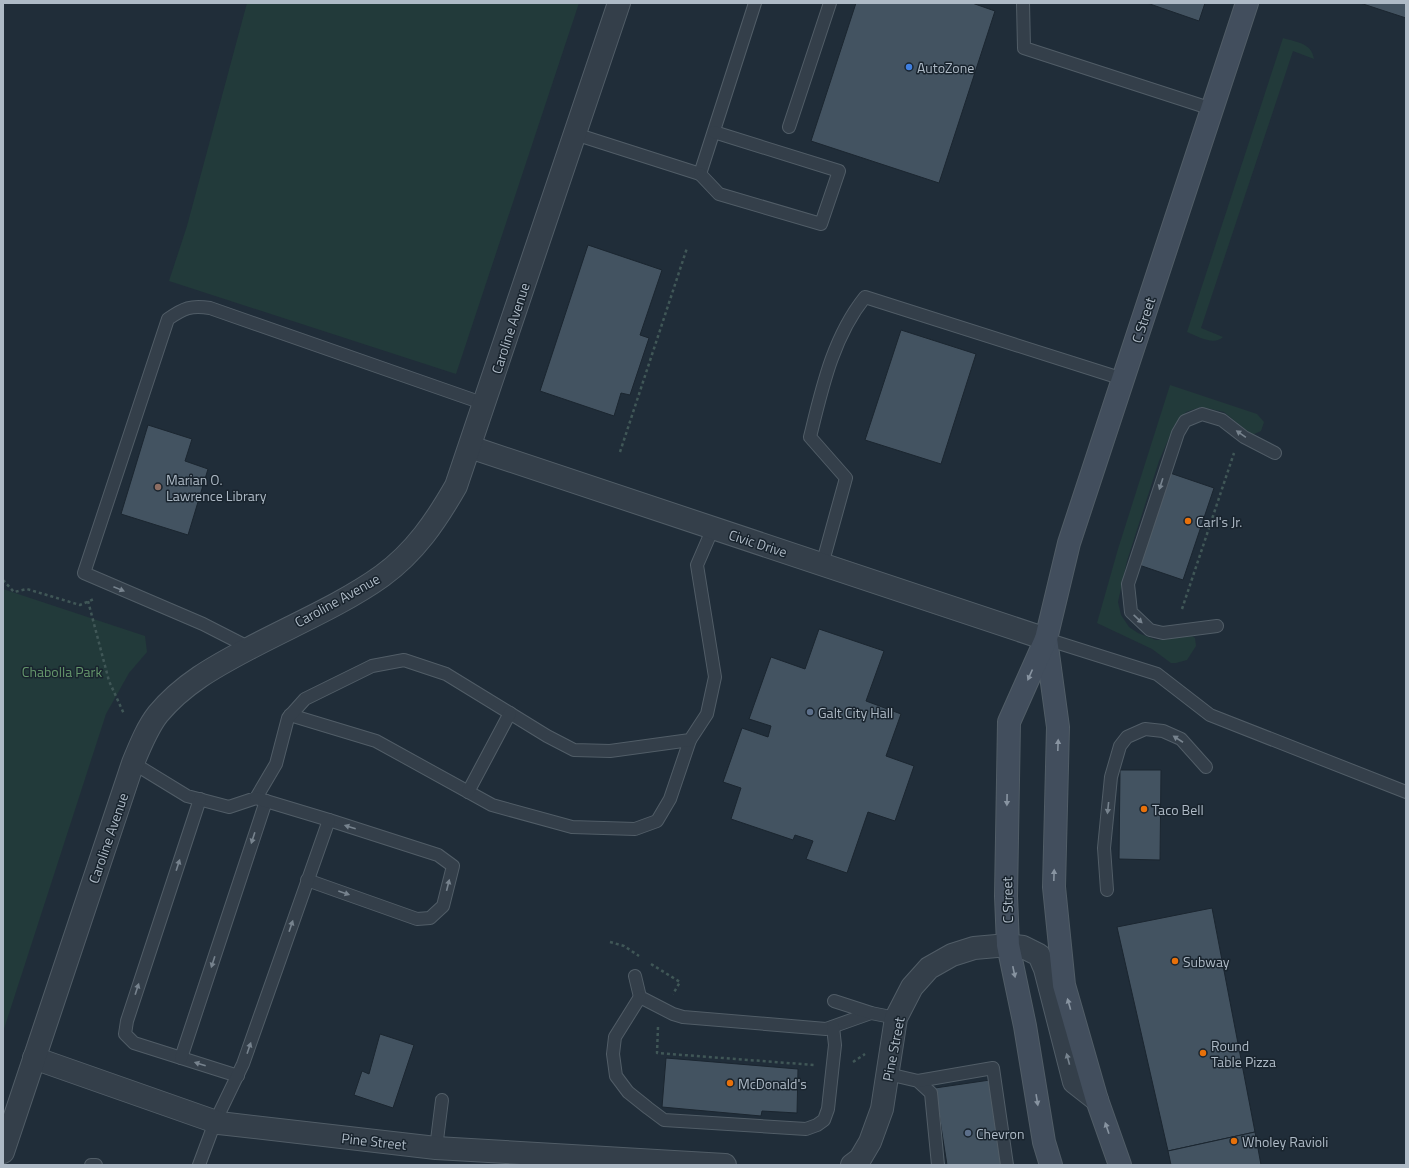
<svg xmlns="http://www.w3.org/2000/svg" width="1409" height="1168" font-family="'Titillium Web',sans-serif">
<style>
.green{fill:#223a3a}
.building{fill:#435361;stroke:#1b2630}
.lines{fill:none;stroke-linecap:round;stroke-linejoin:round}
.lane-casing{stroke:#515d67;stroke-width:14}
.street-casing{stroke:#515d67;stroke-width:24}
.secondary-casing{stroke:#515d67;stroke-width:24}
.path{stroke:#405757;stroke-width:2.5;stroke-dasharray:3 3;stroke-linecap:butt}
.lane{stroke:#343f4a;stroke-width:12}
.street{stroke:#343f4a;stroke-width:22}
.secondary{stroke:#424e5d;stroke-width:22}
.oneway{fill:#77838e}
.oneway2{fill:#8894a1}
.shop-dot{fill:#3f7fe0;stroke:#19242e;stroke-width:1.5}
.education-dot{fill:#8d6e63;stroke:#19242e;stroke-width:1.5}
.food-dot{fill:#e8710a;stroke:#19242e;stroke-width:1.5}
.service-dot{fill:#5c6f8a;stroke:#19242e;stroke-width:1.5}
.labels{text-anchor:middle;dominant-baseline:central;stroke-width:3;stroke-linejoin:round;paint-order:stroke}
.poi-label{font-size:14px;fill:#aebac6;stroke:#19242e;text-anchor:start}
.street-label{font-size:14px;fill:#aebac6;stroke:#19242e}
.park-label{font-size:14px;fill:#65976c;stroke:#19242e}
</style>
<rect width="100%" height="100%" fill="#202d39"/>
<g class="green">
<path d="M247,3H579L456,374L169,281L187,226Z"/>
<path d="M1283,38C1296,42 1312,43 1314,59L1293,51L1201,328L1223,337C1214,346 1197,336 1187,332Z"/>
<path d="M1170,385L1257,414L1264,422L1261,431L1252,435L1224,412L1201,407L1186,412L1174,426L1159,461L1127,561L1118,602L1121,615L1129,627L1138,633L1156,640L1192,636L1195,638L1196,646L1187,660L1176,663H1171L1152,649L1097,623L1118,549Z"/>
<path d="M3,589L145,636L147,652L129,673L106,714L3,1032Z"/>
</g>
<g class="building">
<path d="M856,3H972L995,11L939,183L811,141Z"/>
<path d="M1147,3H1205L1199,21Z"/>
<path d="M1360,3H1406V18Z"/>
<path d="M588,245L662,270L640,335L649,338L630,395L621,393L614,416L540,391Z"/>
<path d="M901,330L976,354L941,464L865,440Z"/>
<path d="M148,425L192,439L185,461L208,469L188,535L121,514Z"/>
<path d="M1170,473L1214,488L1183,580L1139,565Z"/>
<path d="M819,629L884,651L866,701L901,714L886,756L914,766L895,821L868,812L847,873L806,859L813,841L795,835L793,840L731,819L741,788L723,782L742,728L768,737L771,726L749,719L771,657L805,669Z"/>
<path d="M1120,770H1161L1160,860L1119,859Z"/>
<path d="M1212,908L1255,1132L1168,1151L1117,927Z"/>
<path d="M380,1034L414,1045L393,1108L354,1095L362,1071L369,1074Z"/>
<path d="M666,1058L798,1069L797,1113L762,1111L761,1116L662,1107Z"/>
<path d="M990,1080L1002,1165H947L935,1088Z"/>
<path d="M1255,1132L1261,1165H1171L1168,1151Z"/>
</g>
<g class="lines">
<g class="lane-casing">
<g id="lane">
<path d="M1023,3L1024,48L1212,109"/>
<path d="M789,127L830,3"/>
<path d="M575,134L700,174L755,3"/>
<path d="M700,174L719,194L821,224L839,171L714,132"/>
<path d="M822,565L846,478L810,437C822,388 833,337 865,297L1123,379"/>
<path d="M1217,626L1163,633L1150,630L1131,612L1128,584L1178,433L1185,421L1202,414L1222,420L1244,437L1275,453"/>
<path d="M1046,639L1157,674L1210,715L1406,792"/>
<path d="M250,648L203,624L84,573L168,319C184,308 191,305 210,308L485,404"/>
<path d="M290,715L376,741L492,805L572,827L635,829L657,821L670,799L690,740"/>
<path d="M133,763L187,796L229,807L256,798L276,764L288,718L305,699L372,666L404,660L446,674L547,736L574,750L610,751L690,740L707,714L715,677L697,565L713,528"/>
<path d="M468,792L510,713"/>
<path d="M200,799L127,1021L125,1034L134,1043L238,1076"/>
<path d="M307,880L417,919L430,918L443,906L453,866L438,855L329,820"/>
<path d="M1107,890L1104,848L1111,777L1120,746L1127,737L1145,729L1163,731L1181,739L1206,767"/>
<path d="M635,976L640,997L673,1014L683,1017L826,1029L871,1013"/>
<path d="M640,997L615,1037L613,1054L616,1076L628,1092L648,1108L664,1120L806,1129L817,1125L824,1120L828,1109L835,1045L833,1027"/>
<path d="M834,1001L871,1013L896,1018"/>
<path d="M181,1058L266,801"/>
<path d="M888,1074L918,1081L931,1093L938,1165"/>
<path d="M918,1081L993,1068L1007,1165"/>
<path d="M436,1148L442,1100"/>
<path d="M91,1165H96"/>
<path d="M199,1165L215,1122L243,1064L329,820L256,798"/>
</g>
</g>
<g class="street-casing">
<g id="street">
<path d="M470,447L1046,639"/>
<path d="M34,1058L219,1123L436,1148L725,1165"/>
<path d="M3,1152L133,763C140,746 147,728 158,714C183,684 214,667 248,649C291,626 343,604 382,576C415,552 436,521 456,486L619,3"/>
<path d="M852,1165L860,1159L870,1142L882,1109L896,1018L912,987L929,968L952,955L974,948L1008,945L1023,947L1039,955L1045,969L1074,1082L1097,1100"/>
</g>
</g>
<g class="secondary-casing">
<g id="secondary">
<path d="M1046,639L1058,727L1054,887L1064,985L1097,1100L1120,1165"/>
<path d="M1051,1165L1044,1142L1025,1026L1008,945L1006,896L1009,722L1046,639L1069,543L1247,3"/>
</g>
</g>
<g class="path">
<path d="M620,452L687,248"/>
<path d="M3,580L14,592L27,589L80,605L94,599"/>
<path d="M88,601L109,681L124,714"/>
<path d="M1182,609L1234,453"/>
<path d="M610,942L624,946L639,956"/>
<path d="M651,964L680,982L673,994"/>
<path d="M658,1027L657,1053L814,1065"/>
<path d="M853,1062L865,1054"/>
</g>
<use href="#lane" class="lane"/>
<use href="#street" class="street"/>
<use href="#secondary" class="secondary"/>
</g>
<defs><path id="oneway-solid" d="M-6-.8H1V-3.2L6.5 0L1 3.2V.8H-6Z"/></defs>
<g class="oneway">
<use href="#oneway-solid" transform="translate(1241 434) rotate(-145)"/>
<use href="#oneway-solid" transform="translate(1161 484) rotate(108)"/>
<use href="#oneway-solid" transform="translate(119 589) rotate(22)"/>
<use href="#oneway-solid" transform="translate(1138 619) rotate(43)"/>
<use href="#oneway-solid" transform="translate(1178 739) rotate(-147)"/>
<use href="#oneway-solid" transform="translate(1108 808) rotate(96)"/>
<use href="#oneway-solid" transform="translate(350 827) rotate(-163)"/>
<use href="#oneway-solid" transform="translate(253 838) rotate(108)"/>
<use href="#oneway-solid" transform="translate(178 865) rotate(-72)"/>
<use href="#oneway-solid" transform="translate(448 885) rotate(-76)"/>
<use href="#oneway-solid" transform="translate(344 893) rotate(19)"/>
<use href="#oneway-solid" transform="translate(291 926) rotate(-71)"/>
<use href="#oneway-solid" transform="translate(213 962) rotate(108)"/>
<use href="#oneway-solid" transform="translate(137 989) rotate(-72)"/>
<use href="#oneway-solid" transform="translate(249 1048) rotate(-71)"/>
<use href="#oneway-solid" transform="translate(1068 1059) rotate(-105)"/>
<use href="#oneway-solid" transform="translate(200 1064) rotate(-162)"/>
</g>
<g class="oneway2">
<use href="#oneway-solid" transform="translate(1030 675) rotate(114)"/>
<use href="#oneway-solid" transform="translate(1058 745) rotate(-88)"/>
<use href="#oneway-solid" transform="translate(1007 800) rotate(91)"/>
<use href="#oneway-solid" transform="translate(1054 875) rotate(-88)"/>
<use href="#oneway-solid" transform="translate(1014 972) rotate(78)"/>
<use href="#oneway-solid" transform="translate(1069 1004) rotate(-106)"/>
<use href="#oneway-solid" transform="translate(1037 1100) rotate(81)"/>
<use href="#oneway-solid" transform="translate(1107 1128) rotate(-109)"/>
</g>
<circle class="shop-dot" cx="909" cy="67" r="4"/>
<circle class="education-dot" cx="158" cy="487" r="4"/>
<g class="food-dot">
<circle cx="1188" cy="521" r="4"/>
<circle cx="1144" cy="809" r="4"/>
<circle cx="1175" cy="961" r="4"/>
<circle cx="1203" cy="1053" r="4"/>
<circle cx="730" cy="1083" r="4"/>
<circle cx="1234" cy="1141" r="4"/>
</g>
<g class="service-dot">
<circle cx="810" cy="712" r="4"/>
<circle cx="968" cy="1133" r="4"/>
</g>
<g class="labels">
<g class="poi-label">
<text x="917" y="67">AutoZone</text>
<text x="166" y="479">Marian O.<tspan x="166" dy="16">Lawrence Library</tspan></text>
<text x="1196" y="521">Carl's Jr.</text>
<text x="818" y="712">Galt City Hall</text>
<text x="1152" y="809">Taco Bell</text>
<text x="1183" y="961">Subway</text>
<text x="1211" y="1045">Round<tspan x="1211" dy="16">Table Pizza</tspan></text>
<text x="738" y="1083">McDonald's</text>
<text x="976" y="1133">Chevron</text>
<text x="1242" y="1141">Wholey Ravioli</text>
</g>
<g class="street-label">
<text transform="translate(1143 320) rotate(-72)">C Street</text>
<text transform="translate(510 328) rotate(-72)">Caroline Avenue</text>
<text transform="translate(758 543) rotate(18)">Civic Drive</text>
<text transform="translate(337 600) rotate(-29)">Caroline Avenue</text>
<text transform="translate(108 838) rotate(-71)">Caroline Avenue</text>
<text transform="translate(1007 900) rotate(-91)">C Street</text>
<text transform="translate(893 1049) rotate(-79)">Pine Street</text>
<text transform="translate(374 1141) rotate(6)">Pine Street</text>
</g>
<g class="park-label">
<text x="62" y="671">Chabolla Park</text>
</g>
</g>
<rect width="1409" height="1168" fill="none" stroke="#aebac6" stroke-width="8"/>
</svg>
